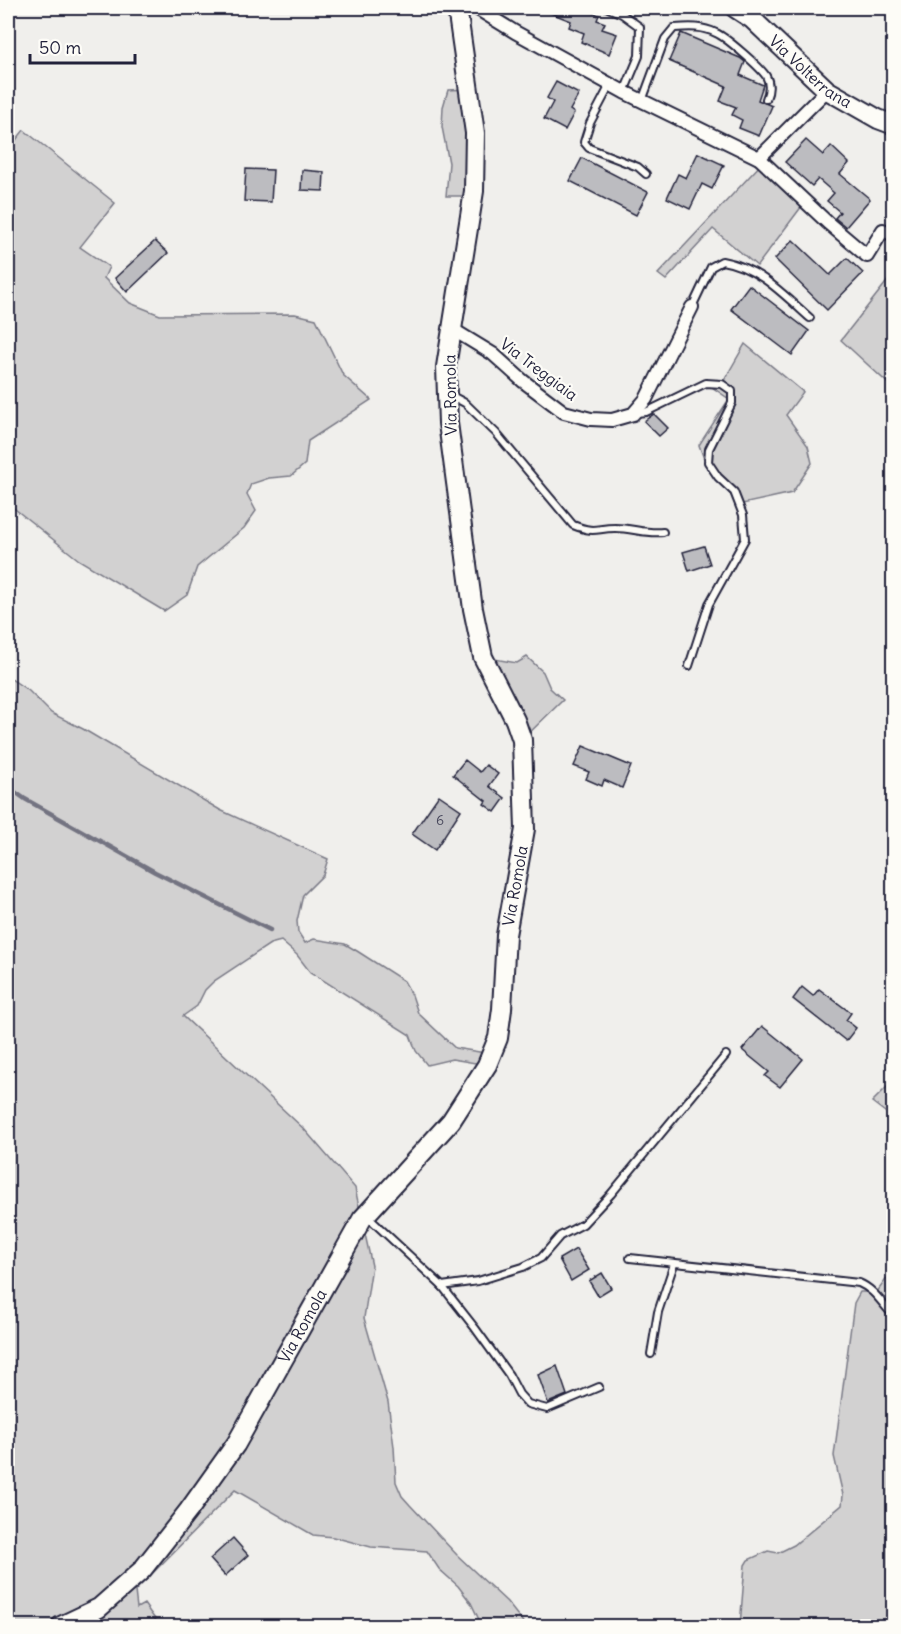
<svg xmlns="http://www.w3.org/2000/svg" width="901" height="1634" font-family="Delius,sans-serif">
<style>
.green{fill:#d2d1d1;stroke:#7a7a86;stroke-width:1.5}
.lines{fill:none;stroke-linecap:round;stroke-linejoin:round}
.stream{stroke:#737381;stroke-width:4.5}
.building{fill:#bcbcc0;stroke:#22223b;stroke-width:1.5}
.lane-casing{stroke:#22223b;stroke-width:10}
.street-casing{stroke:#22223b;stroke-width:16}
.secondary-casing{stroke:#22223b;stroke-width:22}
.lane{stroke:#fdfcf7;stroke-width:6}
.street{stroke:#fdfcf7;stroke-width:12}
.secondary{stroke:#fdfcf7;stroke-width:18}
.labels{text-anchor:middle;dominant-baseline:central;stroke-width:4.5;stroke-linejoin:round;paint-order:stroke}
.number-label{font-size:14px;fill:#48485c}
.street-label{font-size:16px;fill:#22223b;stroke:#fdfcf7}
</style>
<rect width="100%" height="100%" fill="#f0efec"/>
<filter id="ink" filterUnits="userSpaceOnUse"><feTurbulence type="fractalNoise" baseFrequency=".0167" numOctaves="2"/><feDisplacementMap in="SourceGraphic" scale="12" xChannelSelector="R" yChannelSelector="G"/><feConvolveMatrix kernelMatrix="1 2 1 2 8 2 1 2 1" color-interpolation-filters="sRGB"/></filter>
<g filter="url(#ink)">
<g class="green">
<path d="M469,89L473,196H446L449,163L442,127L443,107L448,90Z"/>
<path d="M24,130L115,203L80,247L109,267L104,278L130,303L160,315L295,314L316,319L343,375L371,400L308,441L305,464L291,476L269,478L251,484L247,494L256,511L244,528L197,567L187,595L164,611L79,560L11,506L8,509V150Z"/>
<path d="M763,162L805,202L757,266L713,229L666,280L658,274Z"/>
<path d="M893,274V388L841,340Z"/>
<path d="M745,344L803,392L786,415L808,446L812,463L792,493L738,505L704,459L699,445L729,399L706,383L722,384Z"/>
<path d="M483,657L517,663L527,657L543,672L550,688L563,700L522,740Z"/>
<path d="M8,678L11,679L29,691L51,713L83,729L220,810L328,859L323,875L303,895L297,921L298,932L305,943L314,939L345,944L357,951L404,981L412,995L418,1013L455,1048L492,1054L487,1065L452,1059L427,1065L416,1051L410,1035L310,972L297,955L281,941L270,944L214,981L205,990L197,1006L183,1016L304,1129L355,1188L372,1266L364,1318L388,1402L394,1447L396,1482L402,1496L410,1505L457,1555L507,1602L526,1626H482L471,1603L458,1586L439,1569L427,1551L371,1547L333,1537L313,1535L235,1490L135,1591L137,1608L144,1604L160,1626H8Z"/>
<path d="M893,1081V1118L872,1102Z"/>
<path d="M893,1270V1626H740L745,1565L748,1560L768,1551L778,1553L794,1545L842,1505L843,1495L834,1456L854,1303L860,1292H868L874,1296Z"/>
</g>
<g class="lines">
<path class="stream" d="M8,787L25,799L155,872L270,930"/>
</g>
<g class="building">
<path d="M538,8H590L589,11L599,15L597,20L605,23L602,29L617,34L609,54L581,42L584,33L569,27L571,21Z"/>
<path d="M681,33L740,58L745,62L740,75L763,85L758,100L772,106L759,136L739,128L742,120L732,115L736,107L720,101L726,86L669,61Z"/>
<path d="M556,82L579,94L570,110L574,113L565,130L544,119L553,102L547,98Z"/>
<path d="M806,140L823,155L831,146L849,163L840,174L870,199L846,227L835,218L840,212L827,201L834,193L818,179L812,186L785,162Z"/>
<path d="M698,153L724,165L712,189L702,184L690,209L667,198L678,174L686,178Z"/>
<path d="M582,158L648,192L636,215L570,181Z"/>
<path d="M246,169L273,170L271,202L244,201Z"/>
<path d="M302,170L324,172L323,191L301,190Z"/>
<path d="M793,240L830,275L847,258L863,273L827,310L775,259Z"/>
<path d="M155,241L168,253L127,292L115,278Z"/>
<path d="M749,285L809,331L792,355L731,309Z"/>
<path d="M654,414L668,428L659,436L644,421Z"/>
<path d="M704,546L710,564L689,571L683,552Z"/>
<path d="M583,746L631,766L622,788L604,780L602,786L586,779L589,772L574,766Z"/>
<path d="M465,760L480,772L486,765L498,774L489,786L505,798L495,812L484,804L486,801L453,775Z"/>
<path d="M439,795L461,810L435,850L412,834Z"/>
<path d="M802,987L813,996L819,989L851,1013L846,1020L856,1028L846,1041L793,999Z"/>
<path d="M762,1026L803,1059L780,1087L765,1076L769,1072L742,1050Z"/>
<path d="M576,1249L589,1270L571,1281L559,1259Z"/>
<path d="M602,1273L611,1288L598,1296L589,1281Z"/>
<path d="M557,1366L567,1395L548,1403L538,1375Z"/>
<path d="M233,1538L248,1555L225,1576L210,1559Z"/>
</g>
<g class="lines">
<g class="lane-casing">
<g id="lane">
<path d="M608,8L622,14L640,27L639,56L624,92"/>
<path d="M610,85L590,123L584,142L589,148L638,167L646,174"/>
<path d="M642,101L665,39L674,28C689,27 702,26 716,33C726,37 760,67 766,76C770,83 769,92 766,99"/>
<path d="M692,307L711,267L722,261C758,267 783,294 810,318"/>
<path d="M450,395L465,403L496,433L573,525C596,534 595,528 615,528C632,528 646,534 663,532"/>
<path d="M636,413L646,412L706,383L722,384L732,391V403L709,449L708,462L718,477L734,492L743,515L745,539L709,604L689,666"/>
<path d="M368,1217L442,1286L478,1281L523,1267L541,1258L560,1236L583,1224L611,1194L726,1055"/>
<path d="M630,1258L859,1283C874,1289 882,1304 894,1316"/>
<path d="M442,1286L475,1328L509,1375L519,1394L528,1404L547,1409L599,1387"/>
<path d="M651,1354L658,1312L674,1264"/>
</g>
</g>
<g class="street-casing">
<g id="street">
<path d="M476,8L515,32L624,92L759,158L828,223L867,256L883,230L894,235"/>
<path d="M759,158L827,90"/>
<path d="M452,329L493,354L523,381L564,412L591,419L612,420L633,414L646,399L692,307"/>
</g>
</g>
<g class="secondary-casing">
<g id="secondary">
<path id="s1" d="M735,8L752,19L827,90L878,119L894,125"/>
<path id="s2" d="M61,1626L99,1608L142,1570L189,1510L236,1444L362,1219L451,1121L487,1065L498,1038L502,1009L506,935L525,829L522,740L515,720L483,657L473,609L448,423L446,367L474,191L475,133L457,8"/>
</g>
</g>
<use href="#lane" class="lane"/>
<use href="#street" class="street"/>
<use href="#secondary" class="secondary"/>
</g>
</g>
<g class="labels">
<g class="number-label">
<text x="440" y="820">6</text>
</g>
<g class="street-label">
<text stroke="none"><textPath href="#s1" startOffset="99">Via Volterrana</textPath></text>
<text transform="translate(539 369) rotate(37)">Via Treggiaia</text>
<text transform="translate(450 395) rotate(-91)">Via Romola</text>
<text stroke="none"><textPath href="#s2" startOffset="896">Via Romola</textPath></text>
<text stroke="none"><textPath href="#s2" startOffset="392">Via Romola</textPath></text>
</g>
</g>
<rect width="901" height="1634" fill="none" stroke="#fdfcf7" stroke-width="30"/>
<rect x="15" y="15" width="871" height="1604" fill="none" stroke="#22223b" stroke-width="2" filter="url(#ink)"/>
<path d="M30 54v9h105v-9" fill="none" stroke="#22223b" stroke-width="3"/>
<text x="39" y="54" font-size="18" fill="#22223b" stroke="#fdfcf7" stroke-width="4.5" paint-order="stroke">50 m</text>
</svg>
